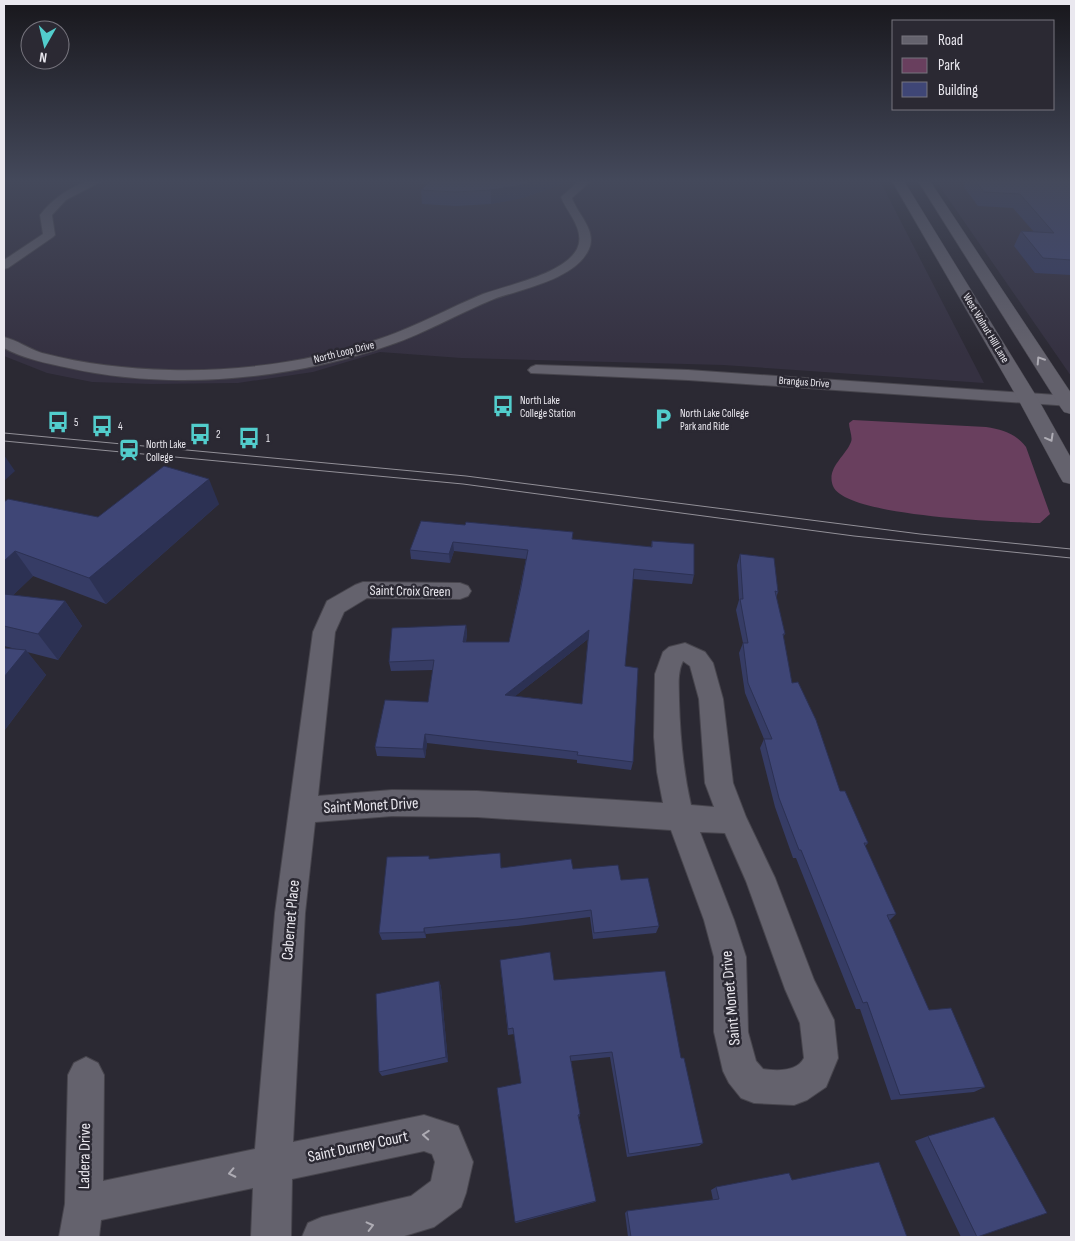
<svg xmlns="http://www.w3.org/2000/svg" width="1075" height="1241" font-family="'Sofia Sans Condensed',sans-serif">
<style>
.built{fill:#353141}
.green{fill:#693f5e}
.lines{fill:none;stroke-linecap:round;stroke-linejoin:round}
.minor-casing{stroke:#47454d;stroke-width:2}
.secondary-casing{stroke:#47454d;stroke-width:1}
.minor{fill:#64626d;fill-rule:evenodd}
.secondary{fill:#64626d;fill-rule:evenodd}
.tram{stroke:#929098;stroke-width:1}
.wall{fill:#363c65;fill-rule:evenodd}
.shaded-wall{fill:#2c3153}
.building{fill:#3f4676;stroke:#2c3153;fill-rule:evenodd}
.oneway{stroke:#aeacb4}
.labels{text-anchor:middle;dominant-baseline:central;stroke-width:5;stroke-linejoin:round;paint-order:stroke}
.far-street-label{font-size:11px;fill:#eae8ef;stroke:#2b2933}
.far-poi-label{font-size:11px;fill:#eae8ef;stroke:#2b2933;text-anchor:start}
.street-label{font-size:14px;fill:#eae8ef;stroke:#2b2933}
.near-street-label{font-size:16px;fill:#eae8ef;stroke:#2b2933}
</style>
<rect width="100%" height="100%" fill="#2b2933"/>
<g class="built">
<path d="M4,181H880L984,383L723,365L461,358L380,352L313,372L238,383L151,384L92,382L47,373L4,356Z"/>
<path d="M936,181H1071V376Z"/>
</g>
<path class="green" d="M853,420L986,427C1003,430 1015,433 1026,447L1050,514L1040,523C1007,522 845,517 833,486C826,468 845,457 851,442C853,437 849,429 849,423Z"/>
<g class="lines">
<g class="minor-casing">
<g id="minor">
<path d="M87,181H102L66,200L52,215L55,235L53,237L8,268L4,269V260L43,234L40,215C53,198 68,189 87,181Z"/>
<path d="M579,181H591L572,198C578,215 597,230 589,249C576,279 522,289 494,299C459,313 426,333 390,345C291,380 171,391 69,368C46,363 24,359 4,348V337C17,340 29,349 42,353C84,364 127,369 170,370C237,372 318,361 382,338C417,326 449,308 483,294C508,285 564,274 577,249C586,230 567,213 561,197Z"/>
<path d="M536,365L688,370L1071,396V406L688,380L531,373L528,370L531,367Z"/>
<path d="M363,582L460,583L468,586L471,591L468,596L460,599L367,598L344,612L335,632L318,796L392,790L477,791L663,803L657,772L654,737L655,674L663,652L669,647L685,643L705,652L713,663L723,699L733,783L746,817L775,878L814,980L834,1020L838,1058L826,1087L807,1100L794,1105L754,1103L741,1098L729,1083L723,1071L714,1032V957L704,920L671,830L477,817L392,816L315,822L305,913L293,1142L424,1115L458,1126L473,1162L466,1193L461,1207L434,1227L401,1237H302L308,1223L322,1217L411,1196L431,1181L435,1162L432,1154L424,1151L292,1179L291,1237H251L253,1188L101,1220L99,1237H59L65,1204L68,1075L74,1063L86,1057L98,1063L104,1075L103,1181L255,1149L275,913L313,632L327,601L355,585ZM683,661L690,666L699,699L705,783L714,807L691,805C683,770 680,736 679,700C679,687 677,673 683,661ZM700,832L725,833L746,881L785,989L800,1023L804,1058C797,1072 776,1071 763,1069L756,1061L748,1032L746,957L734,920Z"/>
</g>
</g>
<g class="secondary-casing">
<g id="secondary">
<path d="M892,181H904L1038,399L1071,458V484L1063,482L1060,477L1018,399Z"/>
<path d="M918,181H930L1071,393V414L1064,412L1061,408Z"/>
</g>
</g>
<use href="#minor" class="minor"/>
<use href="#secondary" class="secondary"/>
<g class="tram">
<path d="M4,433L466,476L920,534L1071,549"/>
<path d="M4,441L463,484L854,536L1071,558"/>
</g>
</g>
<g class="wall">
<path d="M415,181H563V184L522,198L491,204L456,206L422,204L421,190L427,185Z"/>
<path d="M966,181H1071V275L1035,273L1014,246L1021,231L1034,232L1013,208L978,206L964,187Z"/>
<path d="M4,502L98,517L219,504L106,604L33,576L13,595L65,601L82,626L58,660L27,652L46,675L4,731V648L16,649L4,646Z"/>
<path d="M465,525L573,532L572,539L651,547L652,541L694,575L692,584L633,579L625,666L633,762L631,770L577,763V760L427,743L425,758L377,756L375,747L428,702L433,670L391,671L389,662L466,625L467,634L466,642H509L526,559L454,551L450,563L411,559L410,550ZM588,639L582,704L515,696L550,669Z"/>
<path d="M740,554L778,592L776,598L785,634L783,637L792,683L840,791L868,843L865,846L896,914L889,921L929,1010L985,1087L974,1092L891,1100L860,1009H856L796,858H793L775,807L760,748L764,739L745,693L739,653L743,643L736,610L739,600L737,565Z"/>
<path d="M430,859L501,868L573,869L621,880L659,926L656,933L593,939L590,917L518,926L426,934V938L382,940L379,933Z"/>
<path d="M500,960L554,980L681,1058L703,1143L699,1146L627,1157L610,1057L571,1061L580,1114L579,1118L596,1201L595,1202L516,1223L515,1222L521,1083L514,1034L508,1035Z"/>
<path d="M439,981L441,987L448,1062L382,1076L379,1072Z"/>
<path d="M928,1136L977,1237H961L915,1141Z"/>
<path d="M792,1180L907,1237H628L625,1213L627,1211L713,1200L711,1190L716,1187Z"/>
</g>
<g class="shaded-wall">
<path d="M532,181H563V184L522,198L491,204V190Z"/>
<path d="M4,455L15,471L4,481Z"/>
<path d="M209,479L219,504L106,604L89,578Z"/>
<path d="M453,542L454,551L450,563L449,554Z"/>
<path d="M15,551L33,576L4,604V561Z"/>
<path d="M65,601L82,626L58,660L38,634Z"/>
<path d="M466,625L467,634L464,651L463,642Z"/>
<path d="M589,630L588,639L505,704V695Z"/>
<path d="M26,650L46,675L4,731V677Z"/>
<path d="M425,734L427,743L425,758L423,749Z"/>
<path d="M424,928L426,934V938L424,932Z"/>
<path d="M439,981L441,987L448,1062L446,1057Z"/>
</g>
<g class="building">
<path d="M430,181H532L522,185L491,190L455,192L421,190Z"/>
<path d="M975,181H1071V260L1043,258L1021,231L1054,233L1020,194L984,192Z"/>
<path d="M164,466L209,479L89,578L15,551L4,561V502L8,499L98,517Z"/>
<path d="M421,521L465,525L466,522L573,532L572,539L652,547V541L694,544V575L634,569L625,666L638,668L633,762L577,755L578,752L425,734L423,749L375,747L385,700L428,702L434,660L389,662L392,628L466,625L463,642H509L521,587L528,550L453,542L449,554L410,550ZM589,630L582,704L505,695Z"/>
<path d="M740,554L774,558L778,592L775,591L785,634H783L792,683L798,682L816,720L840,791H845L868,843H864L896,914L887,915L929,1010L951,1008L985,1087L900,1095L867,1002L863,1003L801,850H799L779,798L764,739H772L748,683L743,643H748L740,599H743Z"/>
<path d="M4,594L65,601L38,634L4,626Z"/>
<path d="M4,648L26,650L4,677Z"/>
<path d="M500,853L501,868L571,859L573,869L618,865L621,880L648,878L659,926L594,933L591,910L518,919L424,928V932L379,933L387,857L429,856V859Z"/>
<path d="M550,952L554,980L665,971L681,1058H684L703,1143L629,1154L612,1052L570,1056L580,1114L578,1115L596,1201L515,1222L497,1088L521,1083L513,1028L508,1029L500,960Z"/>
<path d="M439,981L446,1057L379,1072L376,994Z"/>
<path d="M994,1117L1047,1213L977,1237L928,1136Z"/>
<path d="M879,1162L907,1237H631L627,1211L719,1199L716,1187L789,1173L792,1180Z"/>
</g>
<defs><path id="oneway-chevron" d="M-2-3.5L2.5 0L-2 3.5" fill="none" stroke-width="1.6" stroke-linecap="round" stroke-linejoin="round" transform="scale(1.25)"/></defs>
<g class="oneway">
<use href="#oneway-chevron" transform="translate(1040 360) rotate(-123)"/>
<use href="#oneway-chevron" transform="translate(1050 438) rotate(61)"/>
<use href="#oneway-chevron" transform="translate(426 1135) rotate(-176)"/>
<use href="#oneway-chevron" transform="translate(232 1173) rotate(168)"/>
<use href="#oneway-chevron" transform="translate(370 1226) rotate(-14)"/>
</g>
<linearGradient id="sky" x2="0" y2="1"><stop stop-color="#18171c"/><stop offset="0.51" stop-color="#44495b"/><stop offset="1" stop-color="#44495b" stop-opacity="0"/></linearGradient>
<rect width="1075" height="355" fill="url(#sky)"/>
<defs>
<g id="bus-bare" transform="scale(1.725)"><path d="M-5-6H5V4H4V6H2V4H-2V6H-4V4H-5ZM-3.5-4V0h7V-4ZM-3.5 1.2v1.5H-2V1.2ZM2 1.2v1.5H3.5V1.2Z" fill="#52cdcc" stroke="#2b2933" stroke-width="2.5" paint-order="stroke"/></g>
<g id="parking-bare" transform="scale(1.725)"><path d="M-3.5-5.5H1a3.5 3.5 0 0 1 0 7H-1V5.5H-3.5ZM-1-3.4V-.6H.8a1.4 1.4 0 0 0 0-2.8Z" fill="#52cdcc" stroke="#2b2933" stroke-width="2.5" paint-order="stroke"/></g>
<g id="station-bare" transform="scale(1.725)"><path d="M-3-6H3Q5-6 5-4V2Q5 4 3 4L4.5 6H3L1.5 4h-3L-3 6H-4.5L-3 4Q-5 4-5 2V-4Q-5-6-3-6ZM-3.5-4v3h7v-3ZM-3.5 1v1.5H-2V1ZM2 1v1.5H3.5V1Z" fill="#52cdcc" stroke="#2b2933" stroke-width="2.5" paint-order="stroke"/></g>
</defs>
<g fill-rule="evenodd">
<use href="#bus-bare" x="503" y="406"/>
<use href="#parking-bare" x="663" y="419"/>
<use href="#bus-bare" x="58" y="422"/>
<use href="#bus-bare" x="102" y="426"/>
<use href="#bus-bare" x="200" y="434"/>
<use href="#bus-bare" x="249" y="438"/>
<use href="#station-bare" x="129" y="450"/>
</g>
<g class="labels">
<g class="far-street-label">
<text transform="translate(986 328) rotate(59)">West Walnut Hill Lane</text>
<text transform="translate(344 352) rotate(-14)">North Loop Drive</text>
<text transform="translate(804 382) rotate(4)">Brangus Drive</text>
</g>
<g class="far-poi-label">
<text x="520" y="400">North Lake<tspan x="520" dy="13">College Station</tspan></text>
<text x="680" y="413">North Lake College<tspan x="680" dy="13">Park and Ride</tspan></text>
<text x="74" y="422">5</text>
<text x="118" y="426">4</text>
<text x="216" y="434">2</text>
<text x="266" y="438">1</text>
<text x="146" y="444">North Lake<tspan x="146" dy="13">College</tspan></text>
</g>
<g class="street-label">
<text transform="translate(410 591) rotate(1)">Saint Croix Green</text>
</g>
<g class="near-street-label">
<text transform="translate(371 806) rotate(-3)">Saint Monet Drive</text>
<text transform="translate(291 920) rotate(-85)">Cabernet Place</text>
<text transform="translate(731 998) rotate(-95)">Saint Monet Drive</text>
<text transform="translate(358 1147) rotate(-12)">Saint Durney Court</text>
<text transform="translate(85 1156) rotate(-89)">Ladera Drive</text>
</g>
</g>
<rect width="1075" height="1241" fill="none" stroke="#eae8ef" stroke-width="10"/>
<rect x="892" y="20" width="162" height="90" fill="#2b2933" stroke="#77757e"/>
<rect x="902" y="36" width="25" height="8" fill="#64626d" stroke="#77757e"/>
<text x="938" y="45" font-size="15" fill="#eae8ef">Road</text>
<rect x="902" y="58" width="25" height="15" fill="#693f5e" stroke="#77757e"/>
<text x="938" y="70" font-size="15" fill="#eae8ef">Park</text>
<rect x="902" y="82" width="25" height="15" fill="#3f4676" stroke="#77757e"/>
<text x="938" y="95" font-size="15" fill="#eae8ef">Building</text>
<g transform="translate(45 45) rotate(188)"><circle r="24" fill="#2b2933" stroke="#77757e"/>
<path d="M0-4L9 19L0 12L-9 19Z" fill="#52cdcc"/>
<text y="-8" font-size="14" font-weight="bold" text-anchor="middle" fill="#eae8ef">N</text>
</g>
</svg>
